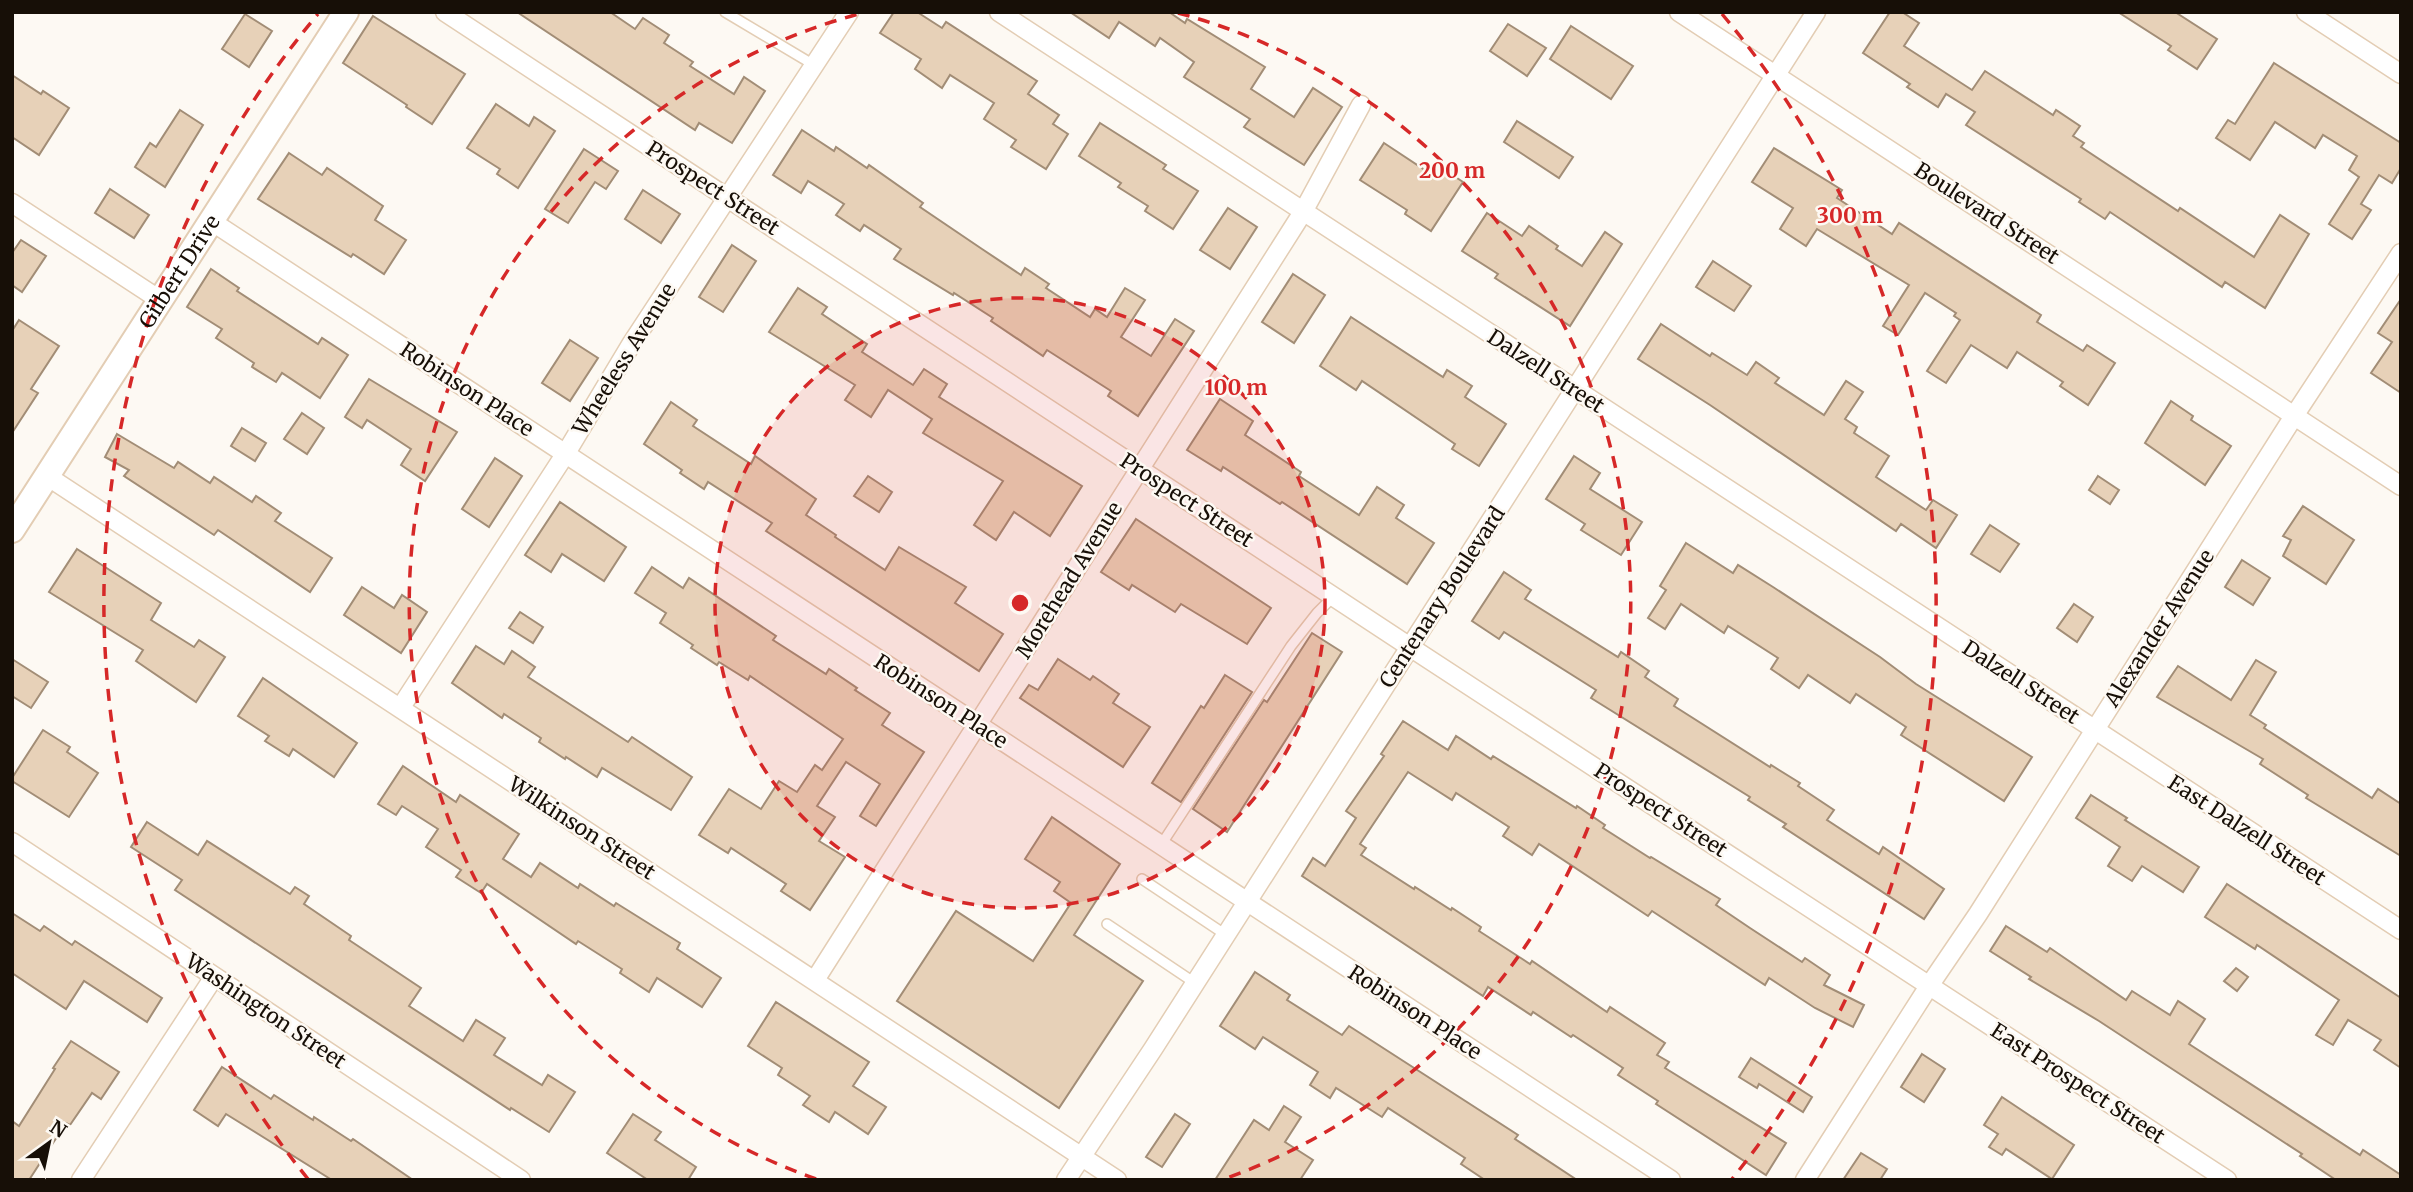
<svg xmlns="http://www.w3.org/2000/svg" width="2413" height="1192" font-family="Merriweather,serif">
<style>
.building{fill:#e7d1b8;stroke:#a28d76;stroke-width:2}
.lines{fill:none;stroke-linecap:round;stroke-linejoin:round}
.lane-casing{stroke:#e3cdb4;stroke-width:12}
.street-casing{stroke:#e3cdb4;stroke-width:21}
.secondary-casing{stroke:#e3cdb4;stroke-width:28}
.lane{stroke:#fff;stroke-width:9}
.street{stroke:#fff;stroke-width:18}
.secondary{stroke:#fff;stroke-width:24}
.ring{fill:none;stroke:#d62828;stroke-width:3.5;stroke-dasharray:12 9}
.labels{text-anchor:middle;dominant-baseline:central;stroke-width:5;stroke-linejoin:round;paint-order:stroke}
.street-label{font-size:21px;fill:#170f07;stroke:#fdf9f3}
.centre{fill:#d62828;stroke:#fdf9f3;stroke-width:3.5}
.ring-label{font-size:21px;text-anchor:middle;font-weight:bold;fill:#d62828;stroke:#fdf9f3;stroke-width:5;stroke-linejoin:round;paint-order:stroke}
</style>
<rect width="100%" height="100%" fill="#fdf9f3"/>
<g class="building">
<path d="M517,12H610L635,29L643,18L669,35L664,43L693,62L690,66L734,94L744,77L765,91L732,143L699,123L695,130Z"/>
<path d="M894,12H917L942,28L946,22L1037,81L1028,94L1059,115L1053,124L1068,134L1046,169L1011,147L1016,140L984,119L994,103L950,75L942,88L915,69L921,59L880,33Z"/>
<path d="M1070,12H1169L1185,23L1187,19L1265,67L1251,89L1294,117L1313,88L1342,107L1304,165L1244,127L1250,119L1184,77L1194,62L1160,38L1155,46L1119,22L1109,38Z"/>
<path d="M1890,12H1902L1919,23L1904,46L1972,90L1985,71L2053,115L2056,110L2080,126L2073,136L2084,143L2081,147L2178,211L2180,208L2254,257L2280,215L2309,234L2265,308L2225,282L2222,287L2110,212L2105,219L2079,202L2081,199L1966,125L1975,112L1946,94L1938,107L1907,87L1910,84L1863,53Z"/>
<path d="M2118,12H2175L2217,39L2197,69L2168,50L2171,46Z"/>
<path d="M245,14L272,31L249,67L222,49Z"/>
<path d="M373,16L465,74L432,124L406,107L407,105L343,63Z"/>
<path d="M1508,24L1546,48L1527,76L1490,51Z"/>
<path d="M1571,26L1633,66L1611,99L1550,59Z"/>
<path d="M2274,63L2401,143V168L2392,183L2379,175L2361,204L2371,210L2352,239L2329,224L2359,177L2349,170L2357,156L2323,135L2315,148L2275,122L2250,160L2216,138L2228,120L2235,124Z"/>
<path d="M12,75L41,94L43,91L69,108L39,155L12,137Z"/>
<path d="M496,104L529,126L534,117L555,131L518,188L497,174L500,169L467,148Z"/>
<path d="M180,110L203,125L165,187L135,167L150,143L156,147Z"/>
<path d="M1517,121L1573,157L1559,178L1504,142Z"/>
<path d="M1100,123L1166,165L1163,169L1198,191L1173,229L1145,211L1148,206L1118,187L1121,183L1079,156Z"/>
<path d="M802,130L834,151L836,147L867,168L869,165L923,203L920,207L982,249L1021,275L1025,268L1049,284L1046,288L1090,317L1095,309L1107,317L1125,288L1145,300L1121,337L1151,356L1175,319L1194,331L1138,416L1108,396L1111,391L1047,350L1043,356L991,321L993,318L954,293L953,295L894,259L901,249L864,225L860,231L836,215L844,204L808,181L801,193L773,175Z"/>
<path d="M1384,143L1431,174L1437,165L1463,182L1431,231L1405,214L1407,210L1360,180Z"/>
<path d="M1774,148L1842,190L1837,198L1892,234L1899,223L2041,315L2037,322L2083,351L2087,345L2115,363L2088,405L2060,386L2063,382L2017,352L2007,368L1971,345L1946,383L1927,371L1960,320L1954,316L1956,313L1925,293L1898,335L1883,326L1909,285L1817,229L1806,246L1780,229L1793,208L1752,182Z"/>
<path d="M584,149L618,171L606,189L595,182L568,223L545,209Z"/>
<path d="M289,153L322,175L327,168L383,206L375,220L406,240L384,274L353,254L351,257L258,199Z"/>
<path d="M110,189L149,215L134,238L95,213Z"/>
<path d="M643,190L680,214L661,243L625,219Z"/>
<path d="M1228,208L1257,227L1230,269L1200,250Z"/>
<path d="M1487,213L1522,236L1529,226L1558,246L1556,249L1582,266L1605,232L1622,244L1570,326L1495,278L1498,274L1462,251Z"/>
<path d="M21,240L46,256L22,292L12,285V253Z"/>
<path d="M732,245L756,261L723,312L699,297Z"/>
<path d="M1713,261L1751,286L1734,311L1696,287Z"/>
<path d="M211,269L239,288L237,291L318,344L322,338L348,355L320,398L282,373L276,382L252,367L254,363L216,338L222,329L187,307Z"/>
<path d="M1293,274L1325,295L1294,343L1262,322Z"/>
<path d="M798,288L827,307L822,314L867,344L862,352L913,385L924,369L947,384L939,397L1082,486L1050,536L1014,512L996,540L974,525L1003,481L923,433L932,419L888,390L871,417L845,400L855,385L769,332Z"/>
<path d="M2401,299V393L2371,373L2392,342L2378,333Z"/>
<path d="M1351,317L1443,377L1447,370L1472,386L1465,397L1506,424L1479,466L1452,449L1455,444L1362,381L1356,390L1320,366Z"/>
<path d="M19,320L59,346L31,389L38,393L12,433V331Z"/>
<path d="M1661,324L1710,356L1712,353L1747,375L1756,362L1779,378L1775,383L1824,415L1846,381L1863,392L1845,419L1857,427L1854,433L1889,456L1876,477L1926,510L1933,500L1957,515L1936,548L1901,524L1896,531L1710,405L1638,359Z"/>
<path d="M570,340L598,358L570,401L542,383Z"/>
<path d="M369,379L457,432L425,481L401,465L411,449L367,420L362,428L345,417Z"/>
<path d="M1220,399L1253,421L1245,435L1301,472L1299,476L1359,515L1377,487L1404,505L1396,518L1434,543L1407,584L1282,502L1280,504L1223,467L1221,471L1187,450Z"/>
<path d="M2171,401L2193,416L2191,420L2231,446L2205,485L2145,443Z"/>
<path d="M671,402L697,420L693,426L751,464L755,456L816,499L806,515L836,535L835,537L885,570L899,547L966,587L955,603L1003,634L979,671L766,531L772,523L708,482L704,489L680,473L682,470L644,444Z"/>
<path d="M302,413L324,428L307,454L284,439Z"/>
<path d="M242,428L266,443L255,461L231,446Z"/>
<path d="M117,434L174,468L178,462L210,483L214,477L252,502L256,496L281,513L275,521L332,558L310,592L218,530L214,535L124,476L129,470L105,457Z"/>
<path d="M1574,456L1600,473L1590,489L1642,522L1621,555L1581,530L1585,524L1546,499Z"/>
<path d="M495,458L522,476L489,527L462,509Z"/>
<path d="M868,476L892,492L879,512L854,496Z"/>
<path d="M2098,476L2119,490L2110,504L2089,490Z"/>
<path d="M560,502L626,547L604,581L562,554L551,572L525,555Z"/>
<path d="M2303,506L2354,540L2326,584L2283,556L2291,540L2283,536Z"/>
<path d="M1136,519L1271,608L1247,644L1181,604L1175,612L1132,585L1129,590L1101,572Z"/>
<path d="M1990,525L2019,544L2000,572L1971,554Z"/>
<path d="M1686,543L1733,573L1738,565L1773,587L1880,657L1916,684L2032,757L2004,801L1901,735L1906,727L1856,694L1850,703L1808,675L1799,688L1771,669L1778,658L1728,626L1724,633L1681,604L1665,629L1648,618L1666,590L1660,586Z"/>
<path d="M77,549L161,603L151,620L194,647L199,640L225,657L196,702L136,661L143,650L49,592Z"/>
<path d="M2242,560L2270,578L2253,605L2225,587Z"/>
<path d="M652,567L683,588L689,578L776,636L773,640L826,674L829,669L857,688L855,690L890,713L882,725L924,752L876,826L860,816L880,784L846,762L817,806L835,817L819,841L845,857L810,910L781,891L786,884L731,848L728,853L699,835L729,789L761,809L779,781L797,792L815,765L822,770L843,739L750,676L748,680L719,662L717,665L691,648L693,645L660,623L666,613L635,593Z"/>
<path d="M1504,572L1531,590L1525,599L1618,657L1621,652L1649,671L1645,677L1678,699L1674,706L1770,767L1771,765L1800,783L1798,786L1834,810L1827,820L1879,854L1883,847L1944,889L1924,919L1783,827L1786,824L1748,800L1750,797L1591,698L1596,690L1504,632L1499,639L1472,621Z"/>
<path d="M362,587L394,608L402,595L427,612L401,653L344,615Z"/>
<path d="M2074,604L2093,617L2077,642L2057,628Z"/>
<path d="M520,612L543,627L533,643L509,628Z"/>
<path d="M1312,633L1342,652L1227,832L1193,809L1264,700L1267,702Z"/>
<path d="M476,646L504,664L512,651L535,667L528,677L628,742L632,737L692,777L671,810L602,768L597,777L566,757L565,759L539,742L541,738L504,714L502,718L452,683Z"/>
<path d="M12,659L48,682L31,708L12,696Z"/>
<path d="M1058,659L1090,680L1093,676L1119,694L1113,703L1150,727L1123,767L1020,698L1029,685L1038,690Z"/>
<path d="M2256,660L2276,672L2250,715L2266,725L2264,728L2372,798L2378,789L2401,804V856L2306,798L2308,795L2260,764L2263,759L2157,697L2178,666L2231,700Z"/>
<path d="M1225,675L1252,692L1181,802L1152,783L1201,706L1204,708Z"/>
<path d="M263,678L357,743L334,777L293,749L289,756L265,741L269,736L238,716Z"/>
<path d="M1403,721L1448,750L1456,736L1491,759L1493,756L1576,808L1577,806L1605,825L1603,828L1650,858L1651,857L1720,899L1716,905L1750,928L1802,962L1805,958L1830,975L1824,985L1864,1005L1853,1027L1815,1008L1769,978L1765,985L1652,911L1648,916L1539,844L1532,855L1503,836L1509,827L1456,793L1452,800L1408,772L1360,844L1366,848L1361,855L1414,889L1415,887L1451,910L1452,908L1481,927L1479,931L1530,964L1532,961L1607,1012L1610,1007L1665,1043L1657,1055L1669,1062L1665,1068L1786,1143L1766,1175L1656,1104L1658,1101L1618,1075L1623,1068L1573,1035L1571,1037L1533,1012L1531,1015L1488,987L1483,996L1302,876L1313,858L1325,866L1356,818L1346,811L1384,756L1381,754Z"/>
<path d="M43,730L70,747L67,752L98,773L69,817L12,781V778Z"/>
<path d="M403,766L456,802L460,795L519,834L503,859L531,877L540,863L578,888L580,884L614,906L616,903L680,943L677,949L721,978L702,1007L657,978L649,992L620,973L622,969L578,941L576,944L487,884L481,893L456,877L461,870L426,847L438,829L402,806L396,815L378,804Z"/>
<path d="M2091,795L2127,818L2125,820L2199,867L2183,892L2142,866L2132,881L2108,866L2120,847L2076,818Z"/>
<path d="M1052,817L1120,864L1074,935L1143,981L1059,1108L897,1001L956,911L1033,961L1071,903L1054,891L1060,882L1025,859Z"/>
<path d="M147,822L198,855L207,841L290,894L295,887L309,896L304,904L351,936L349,940L421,988L409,1006L463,1041L476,1020L505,1038L494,1055L542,1085L548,1075L575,1092L549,1132L511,1108L510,1110L175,890L182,880L131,847Z"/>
<path d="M2227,884L2401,998V1068L2374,1050L2381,1040L2348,1020L2333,1045L2316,1035L2339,1000L2257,945L2255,949L2205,917Z"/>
<path d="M12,913L40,931L44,926L72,945L75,941L162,998L147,1022L84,981L66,1009L12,973Z"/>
<path d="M2006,926L2047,952L2050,948L2126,1000L2132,991L2170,1015L2178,1001L2205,1019L2189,1044L2360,1155L2363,1150L2401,1175V1180H2336L2300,1156L2302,1154L2099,1021L2029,979L2031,977L1990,951Z"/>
<path d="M2236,968L2248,977L2237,991L2224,981Z"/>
<path d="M1255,972L1290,995L1287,1000L1342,1035L1349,1026L1518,1135L1515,1139L1577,1180H1485L1461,1164L1465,1158L1388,1108L1382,1117L1336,1088L1330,1098L1310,1085L1318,1072L1263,1037L1255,1049L1220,1026Z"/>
<path d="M776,1002L869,1062L853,1086L886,1107L868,1134L835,1112L829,1122L803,1105L810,1096L778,1075L782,1068L748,1046Z"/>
<path d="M71,1041L119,1072L101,1099L92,1093L70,1125L66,1123L29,1180H12V1121L19,1126L55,1069L53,1068Z"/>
<path d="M1922,1054L1945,1069L1924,1102L1901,1087Z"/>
<path d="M1751,1058L1812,1097L1803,1112L1759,1084L1757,1088L1739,1077Z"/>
<path d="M222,1067L271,1099L274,1095L313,1120L314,1117L351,1141L353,1139L413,1180H332L226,1114L218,1126L194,1110Z"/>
<path d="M2002,1097L2074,1145L2052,1179L2006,1149L2002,1155L1989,1147L1998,1134L1984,1125Z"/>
<path d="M1284,1106L1301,1117L1285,1142L1313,1160L1300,1180H1215L1254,1120L1269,1130Z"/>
<path d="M633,1114L661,1132L655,1140L696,1167L688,1180H648L607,1153Z"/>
<path d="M1175,1114L1190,1124L1162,1167L1146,1157Z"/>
<path d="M1861,1153L1887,1169L1880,1180H1843Z"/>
</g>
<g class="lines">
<g class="lane-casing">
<g id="lane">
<path d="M725,12L814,65"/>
<path d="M1161,845L1291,646L1317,613L1334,596"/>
<path d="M1142,879L1226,935"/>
<path d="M1107,924L1195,983"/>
</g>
</g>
<g class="street-casing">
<g id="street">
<path d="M445,12L1410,647L2227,1180"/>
<path d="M999,12L2401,930"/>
<path d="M1679,12L2401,486"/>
<path d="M2306,12L2401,74"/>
<path d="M12,203L160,300"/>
<path d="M211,221L1671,1180"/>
<path d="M47,476L1117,1180"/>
<path d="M401,707L566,453L632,343L849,12"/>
<path d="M12,842L521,1180"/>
<path d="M815,980L1303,212L1361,105"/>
<path d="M81,1180L214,977"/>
<path d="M1066,1180L1153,1049L1816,12"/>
<path d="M1805,1180L1929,986L1978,914L2294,416L2401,253"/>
</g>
</g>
<g class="secondary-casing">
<g id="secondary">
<path id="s1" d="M12,530L346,12"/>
</g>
</g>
<use href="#lane" class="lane"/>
<use href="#street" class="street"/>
<use href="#secondary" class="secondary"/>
</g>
<circle cx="1020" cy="603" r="305" fill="#d62828" fill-opacity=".12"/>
<g class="ring">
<circle cx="1020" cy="603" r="305"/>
<path d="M816 1179A611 611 0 0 1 862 13M1178 13A611 611 0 0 1 1224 1179"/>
<path d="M308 1179A916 916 0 0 1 318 14M1722 14A916 916 0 0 1 1732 1179"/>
</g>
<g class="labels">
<g class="street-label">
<text transform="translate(713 188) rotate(33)">Prospect Street</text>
<text transform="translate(1987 213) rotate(33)">Boulevard Street</text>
<text stroke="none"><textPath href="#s1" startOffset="308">Gilbert Drive</textPath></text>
<text transform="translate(624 359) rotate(-58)">Wheeless Avenue</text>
<text transform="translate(1546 371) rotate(33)">Dalzell Street</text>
<text transform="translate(467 389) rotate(33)">Robinson Place</text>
<text transform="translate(1187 500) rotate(33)">Prospect Street</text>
<text transform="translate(1069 580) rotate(-58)">Morehead Avenue</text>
<text transform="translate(1442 597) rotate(-57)">Centenary Boulevard</text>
<text transform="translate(2159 628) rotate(-57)">Alexander Avenue</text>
<text transform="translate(2021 682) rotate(33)">Dalzell Street</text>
<text transform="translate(941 701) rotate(33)">Robinson Place</text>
<text transform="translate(1661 810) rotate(33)">Prospect Street</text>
<text transform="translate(582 828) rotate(33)">Wilkinson Street</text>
<text transform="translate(2247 830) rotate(33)">East Dalzell Street</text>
<text transform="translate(266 1011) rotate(34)">Washington Street</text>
<text transform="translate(1415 1012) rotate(33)">Robinson Place</text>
<text transform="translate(2078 1083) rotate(33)">East Prospect Street</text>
</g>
</g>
<circle cx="1020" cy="603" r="10" class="centre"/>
<g class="ring-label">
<text x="1452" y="178">200 m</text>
<text x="1850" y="223">300 m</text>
<text x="1236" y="395">100 m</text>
</g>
<rect width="2413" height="1192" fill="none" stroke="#170f07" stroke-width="28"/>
<g transform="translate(49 1143) rotate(33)" stroke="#fdf9f3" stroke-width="5" paint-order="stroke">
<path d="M0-5L12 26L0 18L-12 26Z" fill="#170f07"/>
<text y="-10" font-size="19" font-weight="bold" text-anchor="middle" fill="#170f07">N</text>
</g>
</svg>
